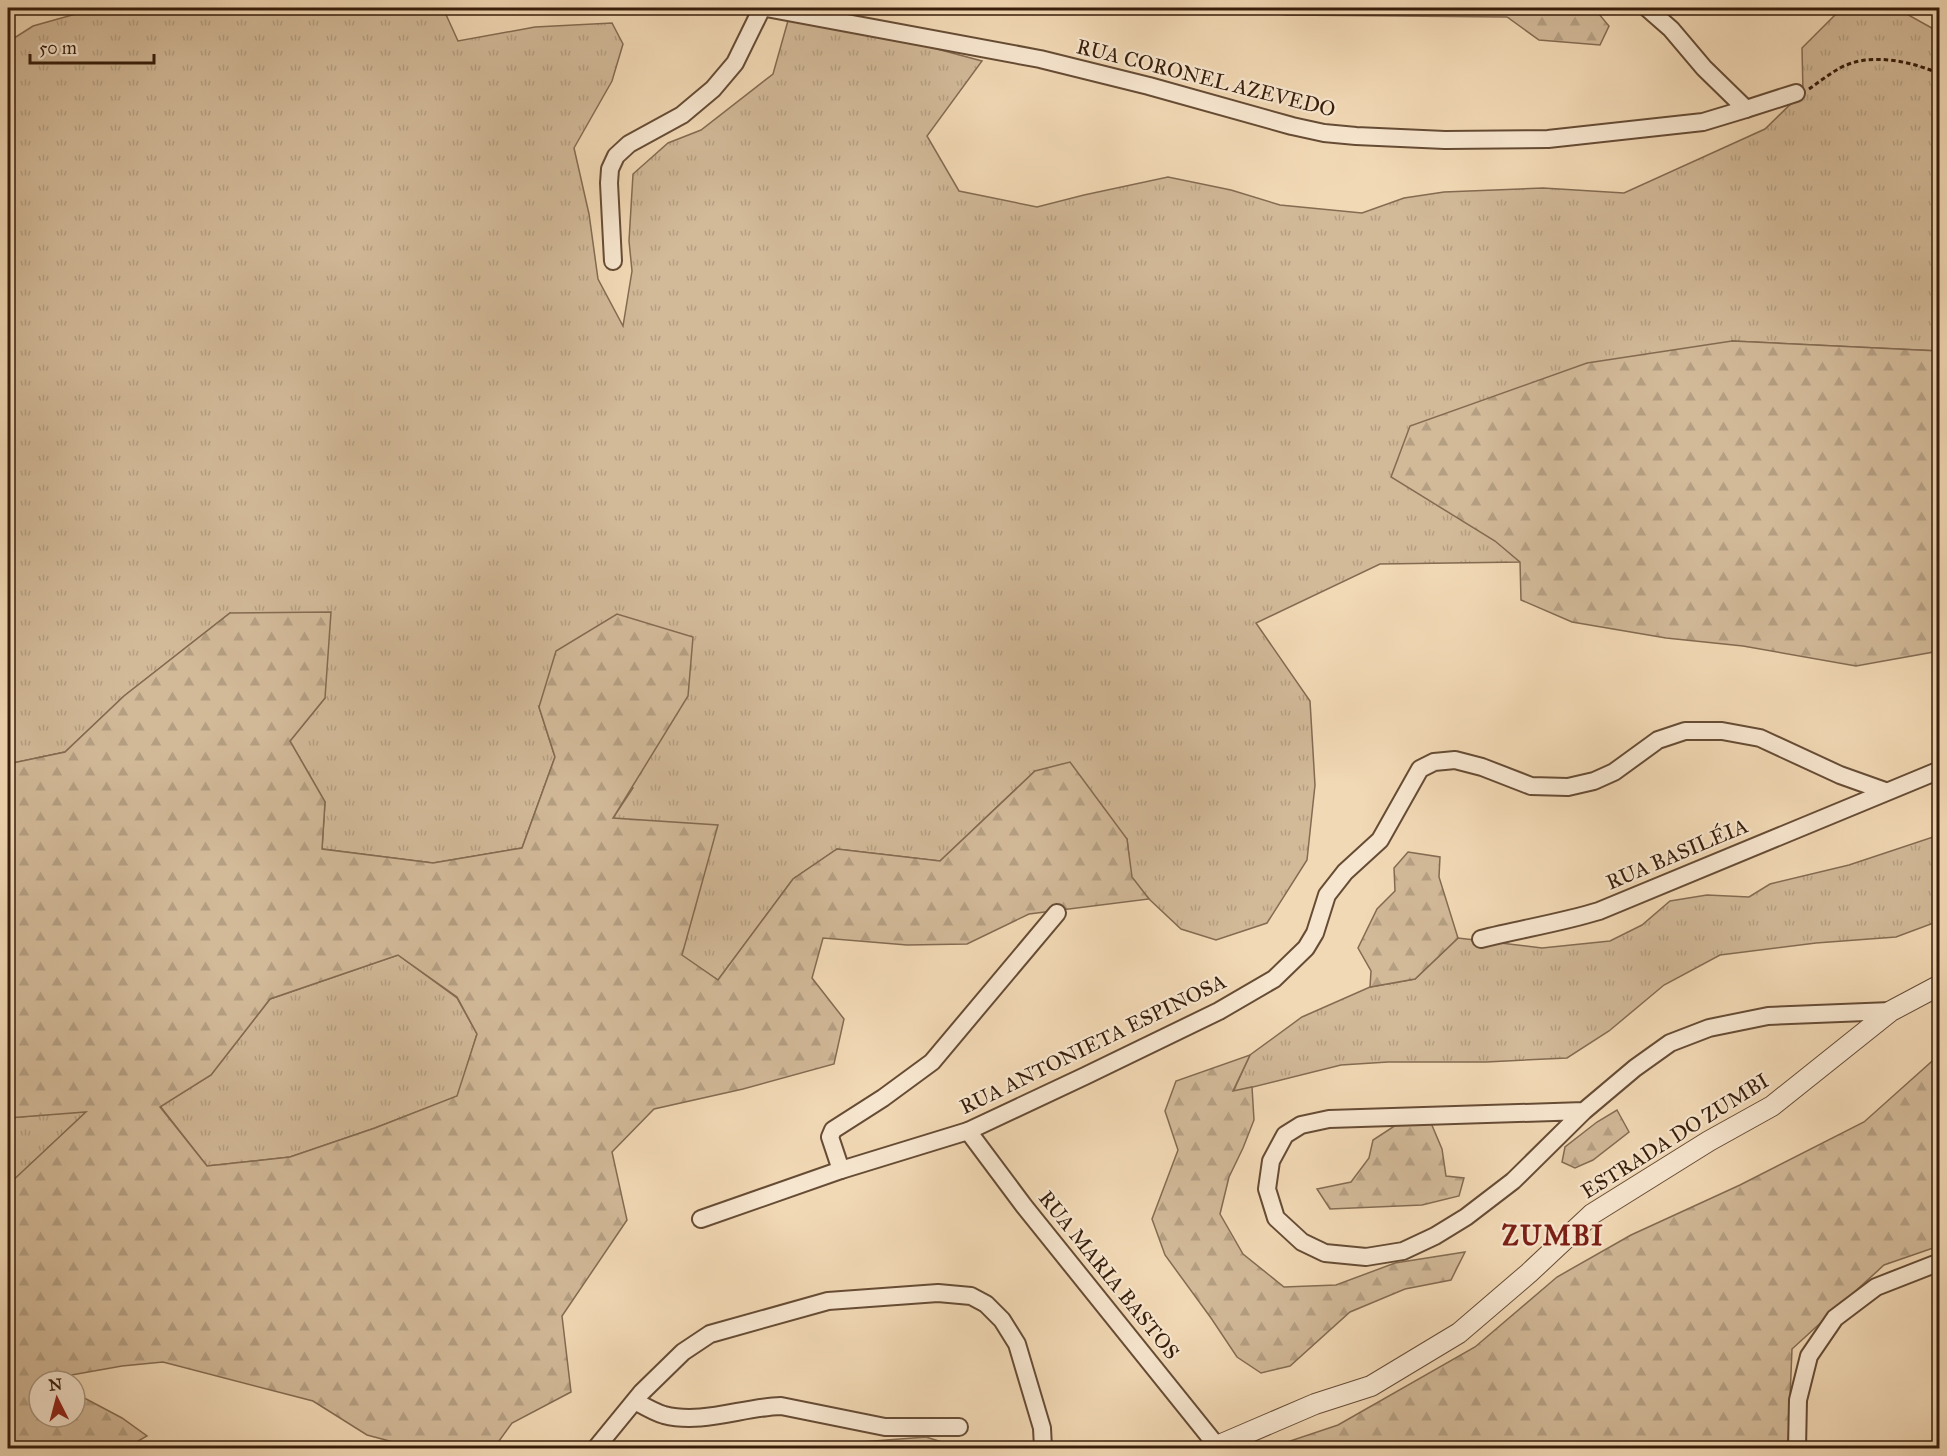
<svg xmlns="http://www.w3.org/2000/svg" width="1947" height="1456" font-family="'IM FELL Great Primer',serif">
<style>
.grass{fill:url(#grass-tufts);stroke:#846b51;stroke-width:1.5}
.forest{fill:url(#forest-firs);stroke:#846b51;stroke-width:1.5;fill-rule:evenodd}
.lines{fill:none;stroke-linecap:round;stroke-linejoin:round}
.minor-casing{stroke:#664c35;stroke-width:20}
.tertiary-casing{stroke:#664c35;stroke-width:22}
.path{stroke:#371d0a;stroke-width:3;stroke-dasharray:4.5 3;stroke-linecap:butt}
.minor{stroke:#f7e6cf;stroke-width:16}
.tertiary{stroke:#f7e6cf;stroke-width:20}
.labels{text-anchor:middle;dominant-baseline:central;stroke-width:4.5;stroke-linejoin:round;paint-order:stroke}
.street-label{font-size:21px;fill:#371d0a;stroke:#f7e6cf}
.district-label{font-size:27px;font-weight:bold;letter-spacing:1.5px;fill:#7a1f14;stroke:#f7e6cf}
</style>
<defs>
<pattern id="grass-tufts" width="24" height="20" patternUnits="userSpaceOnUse" patternTransform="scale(1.5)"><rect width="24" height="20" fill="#d2b998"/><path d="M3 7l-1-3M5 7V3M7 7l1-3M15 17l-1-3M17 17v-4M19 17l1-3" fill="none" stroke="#b59f82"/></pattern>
<pattern id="forest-firs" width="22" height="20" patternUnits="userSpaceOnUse" patternTransform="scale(1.5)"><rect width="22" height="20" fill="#d2b998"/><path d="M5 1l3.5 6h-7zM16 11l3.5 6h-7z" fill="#b59f82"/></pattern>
</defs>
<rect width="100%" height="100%" fill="#f2d9b5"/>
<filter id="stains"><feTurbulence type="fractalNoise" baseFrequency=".00333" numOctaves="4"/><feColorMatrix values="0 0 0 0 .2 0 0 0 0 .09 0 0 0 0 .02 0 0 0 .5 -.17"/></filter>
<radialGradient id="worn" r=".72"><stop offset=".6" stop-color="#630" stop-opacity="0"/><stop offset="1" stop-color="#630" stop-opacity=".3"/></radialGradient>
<g class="grass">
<path d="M97,8H443L458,41L535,27L612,23L623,44L612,81L574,148L589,214L598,279L623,326L632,271L629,241L633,174L668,143L701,130L773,74L791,10L982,61L927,136L959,191L1037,207L1084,195L1168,177L1231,190L1280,205L1362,213L1404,198L1444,192L1543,188L1624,193L1765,129L1803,92L1802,48L1842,8H1896L1939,32V351L1732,341L1496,541L1520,562L1380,564L1256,623L1310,701L1315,785L1307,860L1267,923L1216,940L1181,929L1149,899L1131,877L1127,839L1035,771L940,861L837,849L793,879L718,980L682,956L613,818L633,788L539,707L555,757L522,848L433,863L322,849L325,802L290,741L325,698L230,613L124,696L65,752L8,764V42L33,26Z"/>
<path d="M1939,835V921L1896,937L1816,943L1720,955L1664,985L1609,1031L1567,1058L1486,1062H1388L1341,1065L1233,1092L1250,1055L1302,1017L1370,987L1415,979L1458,938L1542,948L1610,941L1642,925L1670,901L1707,895L1749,897L1770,884L1849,865Z"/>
<path d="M398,955L457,998L477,1034L458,1096L375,1128L290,1157L207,1166L160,1106L211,1075L270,999Z"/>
<path d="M87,1111L16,1178L8,1185V1118Z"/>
</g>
<g class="forest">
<path d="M1230,8H1594L1609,26L1600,45L1539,40L1507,17L1286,15Z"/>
<path d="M1732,341L1939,351V651L1856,666L1743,646L1666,638L1572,622L1521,600L1520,562L1495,541L1391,477L1410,426L1587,363Z"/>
<path d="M331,612L325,698L290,741L325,802L322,849L433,863L522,848L555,757L539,707L556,651L617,614L693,637L688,696L613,818L718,825L682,955L718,980L793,879L837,849L940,861L1035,771L1070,762L1127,839L1132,877L1149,899L1029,914L967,944L907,945L823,938L812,978L844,1019L834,1064L743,1089L654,1109L612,1152L627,1220L562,1316L571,1392L512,1423L494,1448H397V1443L367,1435L313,1401L163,1362L122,1366L49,1379L51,1381H39V1417H75V1393L122,1418L147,1436L126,1448H8V1185L86,1112L8,1118V764L65,752L124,696L230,613ZM398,955L457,997L477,1034L457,1096L375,1128L290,1157L207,1166L160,1107L211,1075L270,999Z"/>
<path d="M1408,852L1440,857L1439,877L1458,938L1415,979L1370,987L1371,971L1358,948L1377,909L1395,891L1394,868Z"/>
<path d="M1250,1055L1233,1091L1252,1087L1254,1120L1243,1148L1229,1177L1220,1214L1243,1254L1284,1287L1336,1285L1395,1263L1465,1252L1451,1280L1405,1289L1350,1312L1290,1366L1261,1373L1237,1357L1211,1318L1165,1255L1152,1219L1178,1150L1165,1111L1176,1081Z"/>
<path d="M1939,1055V1246L1884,1265L1792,1349L1788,1448H1269L1338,1425L1475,1347L1557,1277L1631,1235L1740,1185L1864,1122Z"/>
<path d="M1617,1110L1629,1132L1593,1160L1575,1168L1562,1162L1565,1147L1597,1122Z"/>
<path d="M1431,1123L1442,1149L1446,1176L1464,1178L1459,1196L1422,1205L1330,1209L1317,1189L1351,1182L1369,1158L1373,1140L1396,1125Z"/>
<path d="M926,1437L961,1448H672L678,1442L795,1447Z"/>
</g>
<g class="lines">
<g class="minor-casing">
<g id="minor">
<path d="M766,8L1040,59L1149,86L1292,126L1324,133L1356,136L1445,140L1548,139L1703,122L1746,109L1704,68L1671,29L1647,8"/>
<path d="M1746,109L1796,93"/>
<path d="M613,261L609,183L610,169L616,156L629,144L682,115L713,89L735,63L762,8"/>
<path d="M1481,939C1520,929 1560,923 1599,911L1940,770"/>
<path d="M1584,1111L1329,1119L1301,1125L1285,1135L1271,1161L1267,1189L1276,1218L1302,1242L1325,1253L1366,1257L1403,1251L1435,1236L1466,1217L1513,1181L1584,1111L1635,1068L1670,1043L1709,1028L1768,1016L1891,1011"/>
<path d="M968,1131L1024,1206L1217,1446"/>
<path d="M841,1170L830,1137L833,1130L883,1098L932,1062L1057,913"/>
<path d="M701,1219L841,1170L968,1131L1085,1076L1219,1011L1274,979L1306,948L1315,933L1327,895L1345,872L1380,840L1420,769L1434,762L1455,760L1482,767L1531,786L1568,787L1594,781L1614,772L1658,740L1685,731H1722L1760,738L1840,775L1885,791"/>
<path d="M635,1401C644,1406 654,1412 664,1415C702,1425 743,1407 781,1406L885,1427H959"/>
<path d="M596,1448L641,1393L683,1352L710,1334L828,1301L938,1293L971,1296L986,1304L1002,1320L1017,1344L1042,1428L1043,1448"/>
<path d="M1797,1448L1798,1400L1809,1356L1835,1318L1876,1287L1940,1262"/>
</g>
</g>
<g class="tertiary-casing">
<path id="tertiary" d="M1216,1448L1217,1446L1315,1404L1371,1386L1459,1333L1529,1273L1592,1214L1709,1141L1772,1106L1891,1011L1940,985"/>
</g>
<path class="path" d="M1809,89C1819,82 1829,74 1840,68C1869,52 1911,61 1940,74"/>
<use href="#minor" class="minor"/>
<use href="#tertiary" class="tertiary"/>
</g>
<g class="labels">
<g class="street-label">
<text transform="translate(1206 78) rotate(14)">RUA CORONEL AZEVEDO</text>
<text transform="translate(1677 854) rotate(-23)">RUA BASILÉIA</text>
<text transform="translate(1093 1044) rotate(-26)">RUA ANTONIETA ESPINOSA</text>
<text transform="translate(1675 1136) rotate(-32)">ESTRADA DO ZUMBI</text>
<text transform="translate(1109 1275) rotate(51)">RUA MARIA BASTOS</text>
</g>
<g class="district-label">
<text x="1553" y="1235">ZUMBI</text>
</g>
</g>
<rect width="1947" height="1456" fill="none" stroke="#f2d9b5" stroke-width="30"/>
<rect x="9" y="9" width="1929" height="1438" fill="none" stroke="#371d0a" stroke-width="3"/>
<rect x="15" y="15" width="1917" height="1426" fill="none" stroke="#371d0a" stroke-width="1.5"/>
<g transform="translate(57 1399) rotate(354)"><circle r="28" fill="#f7e6cf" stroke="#aa9680" stroke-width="1.5"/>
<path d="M0-4.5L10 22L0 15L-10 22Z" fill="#8f2418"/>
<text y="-9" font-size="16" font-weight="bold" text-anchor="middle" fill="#371d0a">N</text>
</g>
<path d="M30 54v9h124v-9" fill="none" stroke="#371d0a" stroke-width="3"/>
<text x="39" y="54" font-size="18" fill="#371d0a" stroke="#f7e6cf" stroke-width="4.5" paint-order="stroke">50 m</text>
<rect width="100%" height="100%" filter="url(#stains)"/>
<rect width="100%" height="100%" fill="url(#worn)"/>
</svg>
